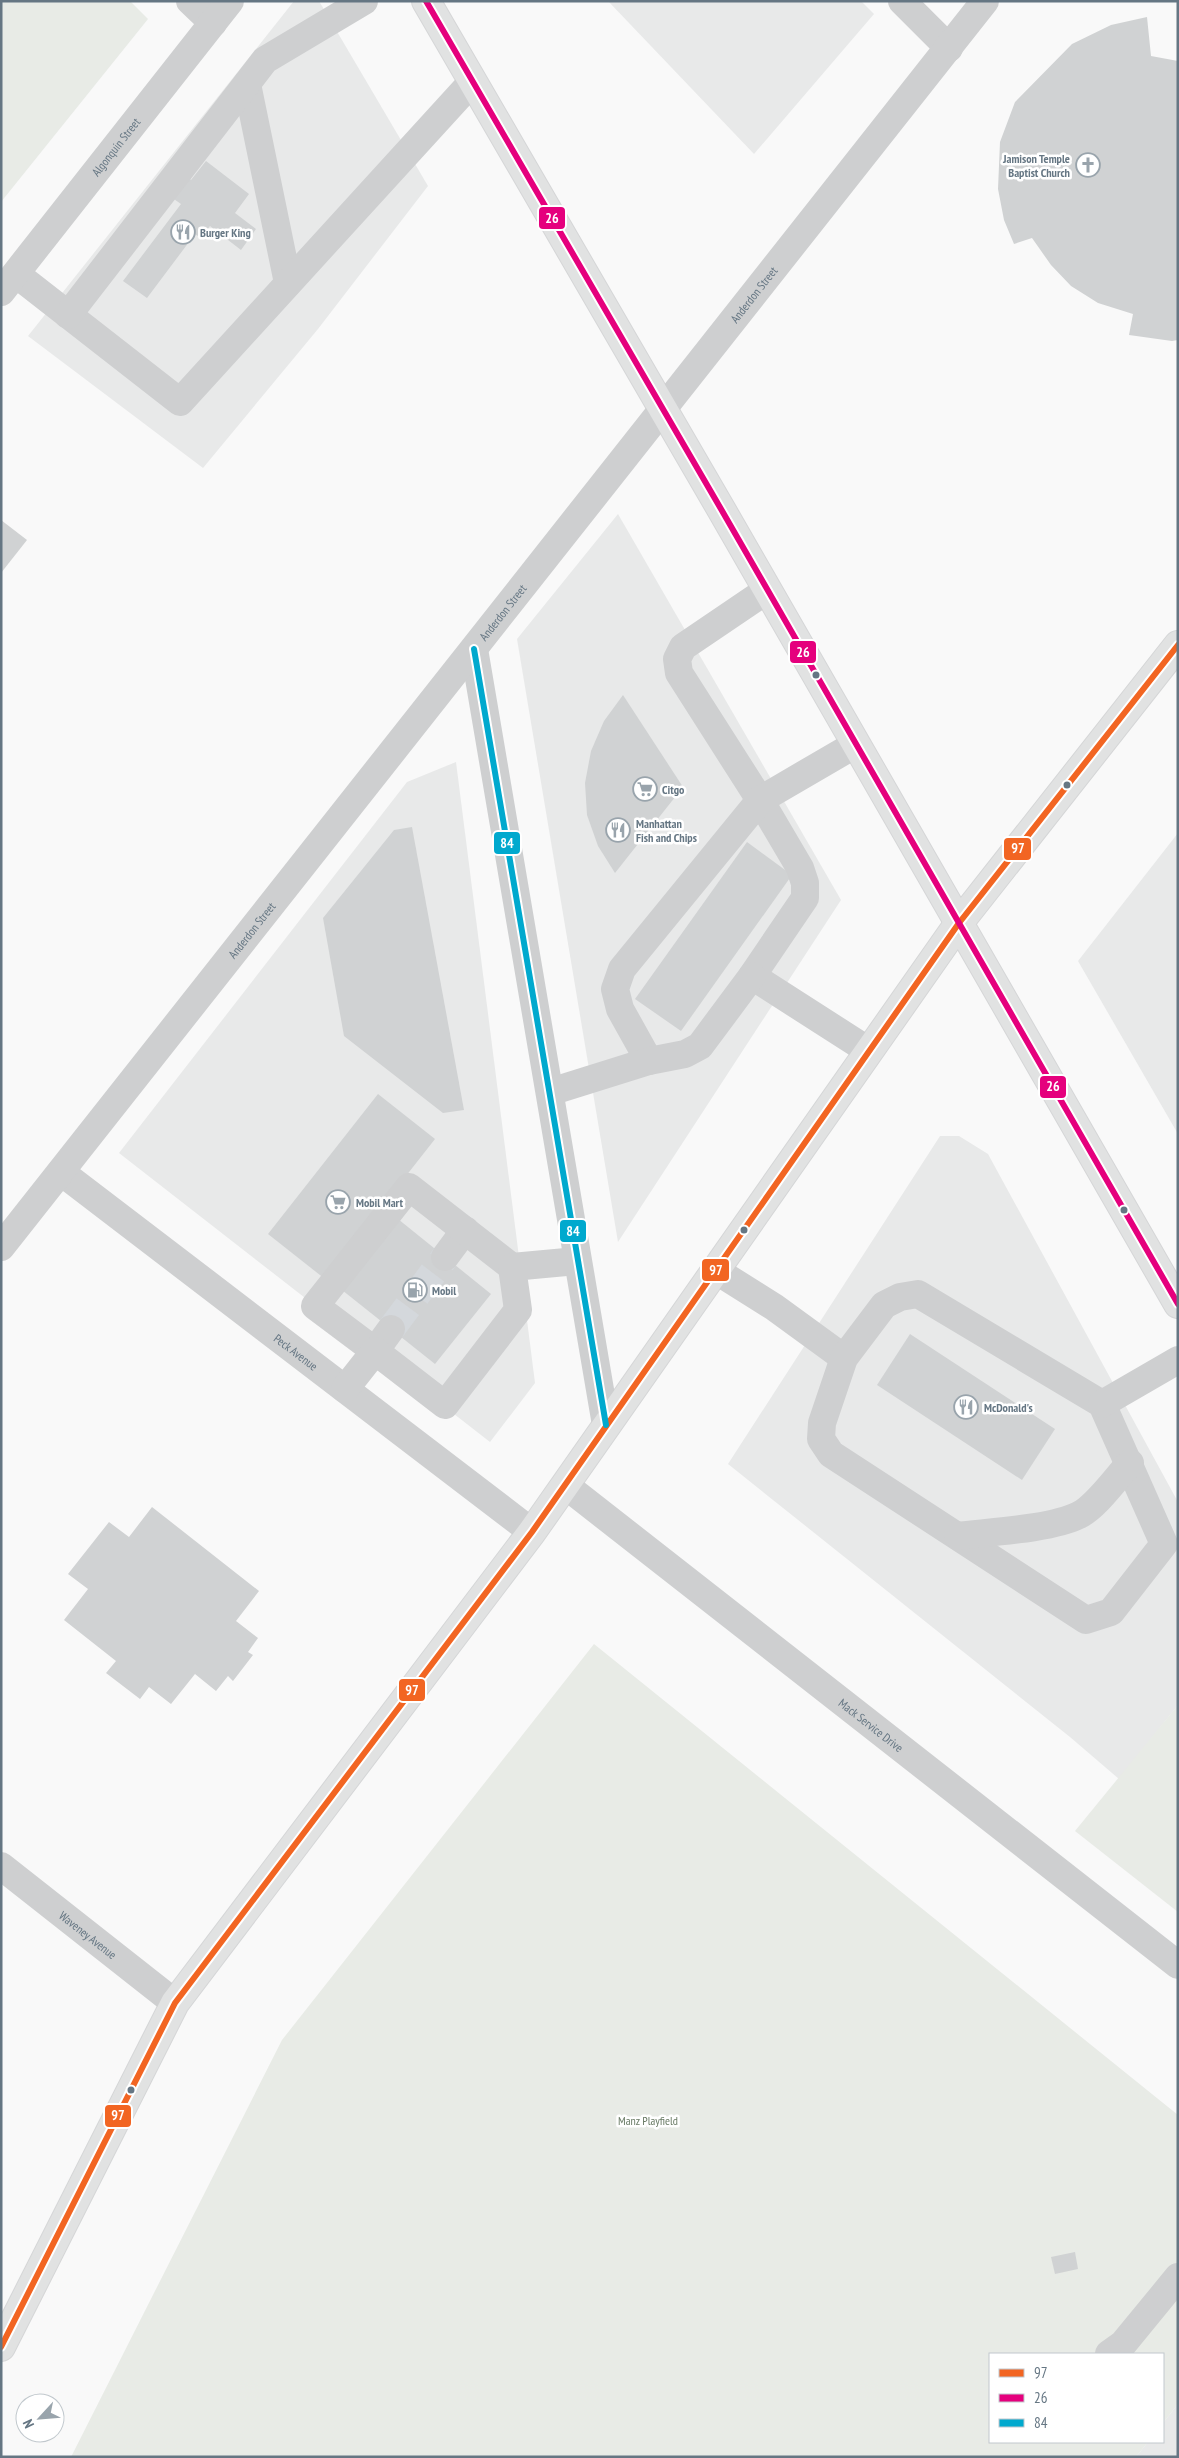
<svg xmlns="http://www.w3.org/2000/svg" width="1179" height="2458" font-family="'PT Sans Narrow',sans-serif">
<style>
.built{fill:#e8e9e9}
.green{fill:#e8ebe6}
.building{fill:#d0d2d3}
.lines{fill:none;stroke-linecap:round;stroke-linejoin:round}
.minor-tunnel{stroke:#d4d8dc;stroke-width:28;stroke-dasharray:28 14;stroke-linecap:butt}
.major-casing{stroke:#d5d6d7;stroke-width:30}
.minor{stroke:#cecfd0;stroke-width:28}
.major{stroke:#e1e2e2;stroke-width:28}
.bus-1-casing{stroke:#fff;stroke-width:10}
.bus-2-casing{stroke:#fff;stroke-width:10}
.bus-3-casing{stroke:#fff;stroke-width:10}
.bus-1{stroke:#f26522;stroke-width:6}
.bus-2{stroke:#e5007d;stroke-width:6}
.bus-3{stroke:#00a9ce;stroke-width:6}
.bus-dot{fill:#657683;stroke:#fff;stroke-width:2}
.labels{text-anchor:middle;dominant-baseline:central;stroke-width:5;stroke-linejoin:round;paint-order:stroke}
.street-label{font-size:12px;fill:#657683;stroke:#fff}
.poi-label{font-size:12px;font-weight:bold;fill:#657683;stroke:#fff;text-anchor:start}
.park-label{font-size:12px;fill:#687a64;stroke:#fff}
.line-badge{stroke:#fff;stroke-width:2}
.badge-label{font-size:14px;text-anchor:middle;font-weight:bold;fill:#fff}
</style>
<rect width="100%" height="100%" fill="#f9f9f9"/>
<g class="built">
<path d="M294,1H319L428,186L318,329L203,468L28,336Z"/>
<path d="M608,1H861L874,14L754,154Z"/>
<path d="M618,514L841,900L618,1242L517,639Z"/>
<path d="M456,762L535,1383L490,1442L119,1153L407,782Z"/>
<path d="M1178,833V1134L1078,961Z"/>
<path d="M940,1136H959L988,1154L1178,1502V1705L1119,1779L1070,1737L728,1464Z"/>
<path d="M1178,2404V2457H1136L1148,2442H1163V2423Z"/>
</g>
<g class="green">
<path d="M1,1H130L148,19L1,202Z"/>
<path d="M594,1644L1178,2115V2404L1163,2423V2354H990V2442H1148L1136,2457H71L282,2040Z"/>
<path d="M1178,1705V1912L1075,1831Z"/>
</g>
<g class="building">
<path d="M1147,17L1151,56L1178,61V340L1172,341L1129,335L1133,314L1098,303L1071,286L1051,265L1032,238L1014,244L1004,220L998,189L1000,142L1015,102L1072,44L1111,25Z"/>
<path d="M206,161L249,194L235,213L256,229L241,250L210,226L201,238L195,234L147,298L123,281L181,204L171,197L187,176L191,180Z"/>
<path d="M1,520L27,540L1,573Z"/>
<path d="M623,695L683,787L615,873L598,846L587,815L585,783L591,751L604,721Z"/>
<path d="M412,827L464,1110L443,1113L344,1036L323,918L394,830Z"/>
<path d="M747,842L792,875L681,1031L635,999Z"/>
<path d="M378,1094L435,1139L325,1279L268,1234Z"/>
<path d="M398,1219L491,1294L435,1364L342,1290Z"/>
<path d="M910,1334L1055,1429L1022,1480L877,1385Z"/>
<path d="M152,1507L259,1591L236,1621L258,1638L248,1652L253,1655L233,1681L228,1676L216,1691L195,1674L171,1704L149,1687L140,1699L106,1673L116,1661L64,1620L88,1589L68,1574L109,1522L129,1537Z"/>
<path d="M1075,2252L1078,2269L1055,2274L1051,2257Z"/>
</g>
<g class="lines">
<path class="minor-tunnel" d="M391,1329L445,1257"/>
<g class="major-casing">
<g id="major">
<path d="M426,1L721,509L1178,1304"/>
<path d="M1,2347L175,2003L532,1532L959,923L1178,645"/>
</g>
</g>
<g class="minor">
<path d="M190,1L213,23"/>
<path d="M902,1L949,48"/>
<path d="M247,84L288,283"/>
<path d="M16,274L180,402L472,82"/>
<path id="s1" d="M1,292L230,1"/>
<path d="M68,315L265,60L364,1"/>
<path d="M767,590L683,647L677,659L679,673L760,800L800,868L805,883V898L752,976L869,1051"/>
<path d="M474,649L606,1425"/>
<path d="M649,1061L620,1009L615,989L622,969L760,800L856,744"/>
<path d="M550,1092L649,1061L685,1054L700,1046L752,976"/>
<path id="s2" d="M61,1172L532,1532"/>
<path id="s3" d="M1,1247L985,1"/>
<path d="M445,1257L465,1230"/>
<path d="M715,1270L774,1307L844,1358"/>
<path d="M918,1294L1102,1404L1164,1544L1111,1612L1086,1620L831,1454L821,1439L822,1423L844,1358L884,1305L900,1297Z"/>
<path d="M391,1329L375,1351L315,1306L409,1187L512,1267"/>
<path d="M345,1389L375,1351L445,1405L518,1310L512,1267L577,1261"/>
<path d="M1102,1404L1178,1360"/>
<path id="s4" d="M565,1485L1178,1965"/>
<path d="M958,1536C990,1532 1051,1529 1079,1515C1096,1507 1116,1478 1130,1463"/>
<path id="s5" d="M1,1866L175,2003"/>
<path d="M1109,2354L1123,2344L1178,2277"/>
</g>
<use href="#major" class="major"/>
<g class="bus-1-casing">
<path id="bus-1" d="M1,2347L175,2003L532,1532L959,923L1178,645"/>
</g>
<g class="bus-2-casing">
<path id="bus-2" d="M426,1L721,509L1178,1304"/>
</g>
<g class="bus-3-casing">
<path id="bus-3" d="M474,649L606,1425"/>
</g>
<use href="#bus-1" class="bus-1"/>
<use href="#bus-2" class="bus-2"/>
<use href="#bus-3" class="bus-3"/>
</g>
<defs>
<g id="church-ring" transform="scale(1.25)"><circle r="9.5" fill="#fff" stroke="#99a4ac" stroke-width="1.5"/><path d="M-1.2-6h2.4v3.5h3.3v2.4h-3.3V6h-2.4V-.1h-3.3v-2.4h3.3Z" fill="#99a4ac"/></g>
<g id="restaurant-ring" transform="scale(1.25)"><circle r="9.5" fill="#fff" stroke="#99a4ac" stroke-width="1.5"/><path d="M-5-6h1v4h1v-4h1v4h1v-4h1v5L-1.5 .5V6h-2V.5L-5-1ZM5-6V6H3V1.5H1.5Q1.5-4 5-6Z" fill="#99a4ac"/></g>
<g id="supermarket-ring" transform="scale(1.25)"><circle r="9.5" fill="#fff" stroke="#99a4ac" stroke-width="1.5"/><path d="M-6-5.5h2.5l.6 2H6L4.5 2H-2.5L-4.4-4H-6ZM-1.5 3.2a1.3 1.3 0 1 0 .1 0ZM3 3.2a1.3 1.3 0 1 0 .1 0Z" fill="#99a4ac"/></g>
<g id="fuel-ring" transform="scale(1.25)"><circle r="9.5" fill="#fff" stroke="#99a4ac" stroke-width="1.5"/><path d="M-5.5-6h7V0h2V4h1.3V-2.5L3-4.5l.8-.8L6-3V5H2.5V1h-1V6h-7ZM-4.2-4.7v3.2H.2V-4.7Z" fill="#99a4ac"/></g>
</defs>
<g fill-rule="evenodd">
<use href="#church-ring" x="1088" y="165"/>
<use href="#restaurant-ring" x="183" y="232"/>
<use href="#supermarket-ring" x="645" y="789"/>
<use href="#restaurant-ring" x="618" y="830"/>
<use href="#supermarket-ring" x="338" y="1202"/>
<use href="#fuel-ring" x="415" y="1290"/>
<use href="#restaurant-ring" x="966" y="1407"/>
</g>
<g class="bus-dot">
<circle cx="816" cy="675" r="4.5"/>
<circle cx="1067" cy="785" r="4.5"/>
<circle cx="1124" cy="1210" r="4.5"/>
<circle cx="744" cy="1230" r="4.5"/>
<circle cx="131" cy="2090" r="4.5"/>
</g>
<g class="labels">
<g class="street-label">
<text stroke="none"><textPath href="#s1" startOffset="185">Algonquin Street</textPath></text>
<text stroke="none"><textPath href="#s3" startOffset="1214">Anderdon Street</textPath></text>
<text stroke="none"><textPath href="#s3" startOffset="809">Anderdon Street</textPath></text>
<text stroke="none"><textPath href="#s3" startOffset="404">Anderdon Street</textPath></text>
<text stroke="none"><textPath href="#s2" startOffset="296">Peck Avenue</textPath></text>
<text stroke="none"><textPath href="#s4" startOffset="389">Mack Service Drive</textPath></text>
<text stroke="none"><textPath href="#s5" startOffset="111">Waveney Avenue</textPath></text>
</g>
<g class="poi-label">
<text x="1070" y="158" text-anchor="end">Jamison Temple<tspan x="1070" dy="14">Baptist Church</tspan></text>
<text x="200" y="232">Burger King</text>
<text x="662" y="789">Citgo</text>
<text x="636" y="823">Manhattan<tspan x="636" dy="14">Fish and Chips</tspan></text>
<text x="356" y="1202">Mobil Mart</text>
<text x="432" y="1290">Mobil</text>
<text x="984" y="1407">McDonald's</text>
</g>
<g class="park-label">
<text x="648" y="2120">Manz Playfield</text>
</g>
</g>
<g class="line-badge">
<rect x="538" y="206" width="28" height="24" rx="5" fill="#e5007d"/>
<rect x="789" y="640" width="28" height="24" rx="5" fill="#e5007d"/>
<rect x="493" y="831" width="28" height="24" rx="5" fill="#00a9ce"/>
<rect x="1003" y="837" width="29" height="24" rx="5" fill="#f26522"/>
<rect x="1039" y="1075" width="28" height="24" rx="5" fill="#e5007d"/>
<rect x="559" y="1219" width="28" height="24" rx="5" fill="#00a9ce"/>
<rect x="701" y="1258" width="29" height="24" rx="5" fill="#f26522"/>
<rect x="398" y="1678" width="28" height="24" rx="5" fill="#f26522"/>
<rect x="104" y="2104" width="28" height="24" rx="5" fill="#f26522"/>
</g>
<g class="badge-label">
<text x="552" y="223">26</text>
<text x="803" y="657">26</text>
<text x="507" y="848">84</text>
<text x="1018" y="853">97</text>
<text x="1053" y="1091">26</text>
<text x="573" y="1236">84</text>
<text x="716" y="1275">97</text>
<text x="412" y="1695">97</text>
<text x="118" y="2120">97</text>
</g>
<rect width="1179" height="2458" fill="none" stroke="#657683" stroke-width="5"/>
<rect x="989" y="2353" width="175" height="90" fill="#ffffff" stroke="#c1c8cd"/>
<rect x="999" y="2369" width="25" height="8" fill="#f26522" stroke="#c1c8cd"/>
<text x="1034" y="2378" font-size="15" fill="#657683">97</text>
<rect x="999" y="2394" width="25" height="8" fill="#e5007d" stroke="#c1c8cd"/>
<text x="1034" y="2403" font-size="15" fill="#657683">26</text>
<rect x="999" y="2419" width="25" height="8" fill="#00a9ce" stroke="#c1c8cd"/>
<text x="1034" y="2428" font-size="15" fill="#657683">84</text>
<g transform="translate(40 2418) rotate(244)"><circle r="24" fill="#ffffff" stroke="#c1c8cd"/>
<path d="M0-4L9 19L0 12L-9 19Z" fill="#99a4ac"/>
<text y="-8" font-size="14" font-weight="bold" text-anchor="middle" fill="#657683">N</text>
</g>
</svg>
